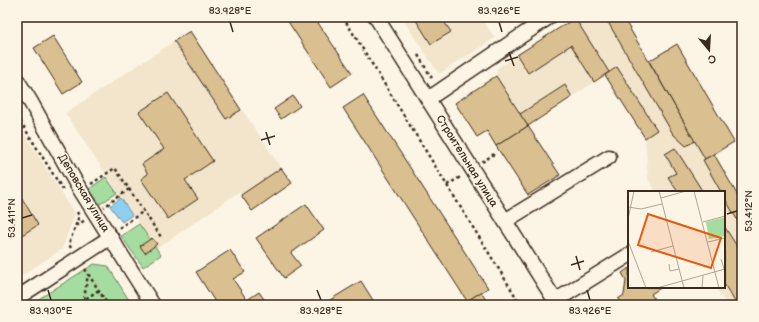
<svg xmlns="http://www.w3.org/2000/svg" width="759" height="322" font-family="'Balsamiq Sans',sans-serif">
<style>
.built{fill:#f2e5cc}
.green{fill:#a5dca0;stroke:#70835f}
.water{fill:#8ed0ef;stroke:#6d8e9b}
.building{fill:#dac090;stroke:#3b2a1e}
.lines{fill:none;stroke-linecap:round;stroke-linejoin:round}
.minor-casing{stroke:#3b2a1e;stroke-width:17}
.path{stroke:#3b2a1e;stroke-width:2.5;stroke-dasharray:3 3;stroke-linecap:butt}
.minor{stroke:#fcf5e5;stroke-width:14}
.ticks{fill:none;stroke:#3b2a1e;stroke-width:1.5}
.labels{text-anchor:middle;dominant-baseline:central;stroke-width:3;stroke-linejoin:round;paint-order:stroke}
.street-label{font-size:11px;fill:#3b2a1e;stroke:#fcf5e5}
.inset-road{fill:none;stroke:#afa495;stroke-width:1}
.view{fill:#e8590c;fill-opacity:0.15;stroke:#e8590c;stroke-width:2}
.inset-edge{fill:none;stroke:#3b2a1e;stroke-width:2}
.neatline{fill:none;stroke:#3b2a1e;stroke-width:1.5}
.ticks-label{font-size:10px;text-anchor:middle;fill:#3b2a1e}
</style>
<rect width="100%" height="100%" fill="#fcf5e5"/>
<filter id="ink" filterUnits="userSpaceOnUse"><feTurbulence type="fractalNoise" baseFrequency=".025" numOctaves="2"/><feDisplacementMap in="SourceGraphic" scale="8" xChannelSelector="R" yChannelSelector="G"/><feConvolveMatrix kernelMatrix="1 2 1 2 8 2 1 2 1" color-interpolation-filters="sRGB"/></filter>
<g filter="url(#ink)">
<g class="built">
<path d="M401,17H481L495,38L439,74Z"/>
<path d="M574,17H623L705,158L714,154L742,203V305H727L715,287H724V192H656L648,179L645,137L605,75L609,72Z"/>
<path d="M190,31L281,168L241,195L239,192L156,249L65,113Z"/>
<path d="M571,45L594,82L572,97L564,85L520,114L496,76L497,68L517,55L528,73Z"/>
<path d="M17,122L75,214L62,249L17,279Z"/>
</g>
<g class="green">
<path d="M106,177L117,193L100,204L89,189Z"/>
<path d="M139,224L161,255L143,267L121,236Z"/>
<path d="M94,264L108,266L132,305H29Z"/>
</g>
<path class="water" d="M121,198L132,215L122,222L110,206Z"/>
<g class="building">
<path d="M285,17H314L352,73L331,87Z"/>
<path d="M414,17H441L451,32L431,44Z"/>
<path d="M605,17H623L695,141L686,146L673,134Z"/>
<path d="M575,18L609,72L594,82L571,45L528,73L517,55Z"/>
<path d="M190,31L241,110L226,119L174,41Z"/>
<path d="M53,36L82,82L63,94L34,48Z"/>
<path d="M677,44L734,142L705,159L649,61Z"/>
<path d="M617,67L657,130L645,138L605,75Z"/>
<path d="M496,76L528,126L496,146L487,131L477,137L455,103Z"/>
<path d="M565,85L572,97L528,126L520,114Z"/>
<path d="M168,93L213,161L185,180L198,199L168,219L141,179L148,174L142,164L164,149L139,112Z"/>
<path d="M363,95L488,288L467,301L343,108Z"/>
<path d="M293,96L300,106L281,119L274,109Z"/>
<path d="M528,126L560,175L528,195L496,146Z"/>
<path d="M675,148L703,192H678L668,177L676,173L665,154Z"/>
<path d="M714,154L742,203V228L724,197V192H721L703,160Z"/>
<path d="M281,168L292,183L252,211L241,195Z"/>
<path d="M17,190L38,225L17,238Z"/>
<path d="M306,204L324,230L291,253L301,266L284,278L256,238Z"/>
<path d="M724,226L742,254V305H737L724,284Z"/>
<path d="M152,238L157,244L145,253L140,246Z"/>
<path d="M230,250L245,272L233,279L247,300L259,292L268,305H217L196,272Z"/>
<path d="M629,268V287H662L651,294L658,305H622L618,299L624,295L626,280L622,273Z"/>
<path d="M361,281L376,305H322L338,295Z"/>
<path d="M481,292L489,305H461L467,301Z"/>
</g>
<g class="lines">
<g class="minor-casing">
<g id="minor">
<path d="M376,17L558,305"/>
<path d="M17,80L29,99L76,183L153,305"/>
<path d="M428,99L549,17"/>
<path d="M505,221L609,157"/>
<path d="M17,298L111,237"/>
<path d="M555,301L629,255"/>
</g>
</g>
<g class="path">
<path d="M343,17L521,305"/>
<path d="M418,55L433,80"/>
<path d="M17,116L63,190"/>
<path d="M482,162L494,154"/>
<path d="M91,184L115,168L129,189L104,207"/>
<path d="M447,185L462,176"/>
<path d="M129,189L161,237"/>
<path d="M77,212L79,216L75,227L85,220"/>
<path d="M119,228L144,211"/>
<path d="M71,248L69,244L75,227"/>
<path d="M85,269L108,305"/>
<path d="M76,305L99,290"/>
<path d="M83,305L88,274"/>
</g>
<use href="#minor" class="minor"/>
</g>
</g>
<path class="ticks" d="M230,22L233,32M499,22L502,32M509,52L514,66M505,61L518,57M266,132L270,145M261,140L275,136M727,214L737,211M22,218L32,215M576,256L580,270M571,265L584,261M48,290L51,300M317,290L321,300M587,290L590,300"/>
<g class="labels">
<g class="street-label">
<text transform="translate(467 161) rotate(58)">Строительная улица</text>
<text transform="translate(84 193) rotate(59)">Деповская улица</text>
</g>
</g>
<g transform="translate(628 191)">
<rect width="97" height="97" fill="#fcf5e5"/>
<path d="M97,26V45L81,48L78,31Z" fill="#a5dca0"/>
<path class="inset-road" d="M31,0L56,97M66,0L91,97M33,7L58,0M0,16L13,18L34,13M0,28L6,0M75,31L97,25M0,50L18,97M80,51L97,47M23,61L45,55M93,68L97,81M41,73L42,80L51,78M29,97L97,78M74,97L75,84"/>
<path class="view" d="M20,23L93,47L83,77L10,54Z"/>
<rect width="97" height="97" class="inset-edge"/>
</g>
<rect width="759" height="322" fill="none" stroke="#fcf5e5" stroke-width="44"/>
<g transform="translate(709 50) rotate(162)" stroke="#fcf5e5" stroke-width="3" paint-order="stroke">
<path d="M0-3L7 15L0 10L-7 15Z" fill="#3b2a1e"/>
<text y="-6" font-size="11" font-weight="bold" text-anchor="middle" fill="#3b2a1e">С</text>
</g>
<rect x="22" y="22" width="715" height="278" class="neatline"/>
<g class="ticks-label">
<text x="230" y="14">83.928°E</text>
<text x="499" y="14">83.926°E</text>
<text transform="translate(748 211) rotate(-90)" y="4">53.412°N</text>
<text transform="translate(11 218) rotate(-90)" y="4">53.411°N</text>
<text x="51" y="314">83.930°E</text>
<text x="321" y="314">83.928°E</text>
<text x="590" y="314">83.926°E</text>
</g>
</svg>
